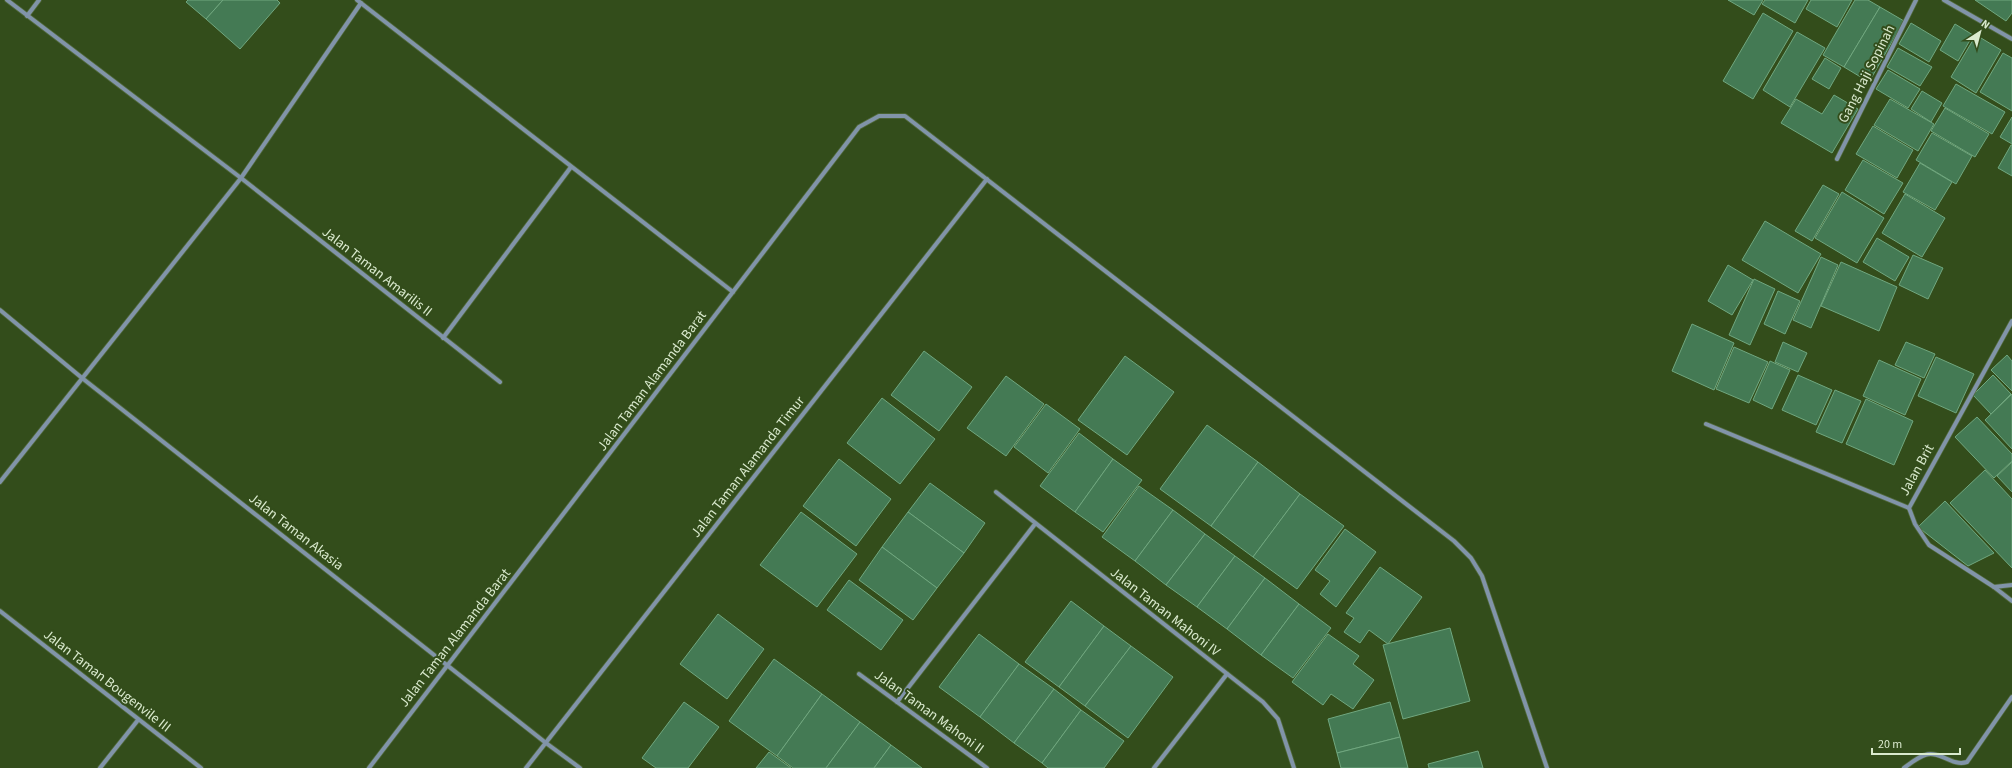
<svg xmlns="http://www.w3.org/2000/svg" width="2012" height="768" font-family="'Source Sans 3',sans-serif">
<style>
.building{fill:#447a54;stroke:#70a77f}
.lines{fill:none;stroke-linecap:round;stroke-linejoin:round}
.minor-casing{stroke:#51693b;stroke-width:5.5}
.minor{stroke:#8194a9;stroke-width:4}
.labels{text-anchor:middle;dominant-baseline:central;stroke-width:4;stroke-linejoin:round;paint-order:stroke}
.street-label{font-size:14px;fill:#daeace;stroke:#334d1b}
</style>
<rect width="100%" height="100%" fill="#334d1b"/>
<g class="building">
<path d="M188,0H223L206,19L186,2Z"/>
<path d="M223,0H277L280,3L240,49L206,19Z"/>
<path d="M1728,0H1763L1754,15Z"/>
<path d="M1765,0H1808L1795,23L1762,4Z"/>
<path d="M1811,0H1852L1837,27L1806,9Z"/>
<path d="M1855,0H1868L1880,7L1844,67L1823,55Z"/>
<path d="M1975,0H2012V13L2006,21Z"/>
<path d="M1880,7L1904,21L1869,82L1844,67Z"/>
<path d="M1763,13L1793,31L1753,99L1723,81Z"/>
<path d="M1911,23L1941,41L1929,62L1899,44Z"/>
<path d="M1955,24L1973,35L1958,61L1940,50Z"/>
<path d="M1797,32L1825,48L1790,107L1763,90Z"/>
<path d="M1976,35L2001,50L1976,93L1951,77Z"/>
<path d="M1898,48L1932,67L1920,86L1887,67Z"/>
<path d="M2003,53L2012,58V111L1980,92Z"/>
<path d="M1825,58L1841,68L1829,89L1812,79Z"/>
<path d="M1888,70L1920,89L1908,108L1876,89Z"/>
<path d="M1956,84L2005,112L1992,134L1943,106Z"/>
<path d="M1922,91L1942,103L1931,122L1911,109Z"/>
<path d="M1834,95L1858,109L1832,153L1781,123L1796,99L1822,114Z"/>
<path d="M1890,99L1934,124L1918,151L1874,125Z"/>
<path d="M1945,108L1989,134L1975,157L1931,131Z"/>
<path d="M2012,117V144L2000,137Z"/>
<path d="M1873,126L1913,150L1897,178L1856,154Z"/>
<path d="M1932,133L1972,156L1956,184L1916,160Z"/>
<path d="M2011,145H2012V176L1998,168Z"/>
<path d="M1863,160L1903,183L1884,214L1845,190Z"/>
<path d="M1920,163L1952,182L1935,210L1903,192Z"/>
<path d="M1823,185L1839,194L1812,241L1795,231Z"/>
<path d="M1842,192L1884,218L1857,263L1815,238Z"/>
<path d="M1905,194L1945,218L1922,257L1882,233Z"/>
<path d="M1765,221L1821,254L1798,293L1742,260Z"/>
<path d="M1877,238L1909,257L1895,281L1863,262Z"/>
<path d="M1913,255L1943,268L1928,299L1899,285Z"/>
<path d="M1821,257L1838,265L1811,328L1793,320Z"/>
<path d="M1841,262L1897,287L1879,331L1821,306Z"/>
<path d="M1728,265L1753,280L1732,315L1708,301Z"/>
<path d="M1754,279L1775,289L1750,345L1729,335Z"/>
<path d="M1778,291L1800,301L1785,334L1764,324Z"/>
<path d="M1692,324L1734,343L1714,390L1672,371Z"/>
<path d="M1783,342L1807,353L1798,372L1775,362Z"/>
<path d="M1906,342L1935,354L1924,378L1895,365Z"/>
<path d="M1734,347L1768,362L1749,403L1716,389Z"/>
<path d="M924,351L972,387L939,431L891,395Z"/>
<path d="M2007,355L2012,361V391L1991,370Z"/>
<path d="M1125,356L1174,392L1127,455L1078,420Z"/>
<path d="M1936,357L1974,374L1956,413L1918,396Z"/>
<path d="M1879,360L1921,379L1905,415L1863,396Z"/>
<path d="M1770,361L1790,370L1772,409L1753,400Z"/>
<path d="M1798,375L1832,390L1816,425L1782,410Z"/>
<path d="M1993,375L2011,394L1991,414L1973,395Z"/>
<path d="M1006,376L1044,404L1006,456L967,428Z"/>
<path d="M1835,390L1861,401L1842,443L1816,432Z"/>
<path d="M2012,394V449L1985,420Z"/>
<path d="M882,398L935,439L900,484L847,443Z"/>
<path d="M1866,399L1913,421L1894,465L1846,444Z"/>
<path d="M1046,404L1080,429L1048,473L1014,447Z"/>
<path d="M1977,417L2012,454V461L1994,478L1955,437Z"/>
<path d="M1207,425L1258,462L1211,526L1160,489Z"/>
<path d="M1079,433L1113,459L1075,512L1040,486Z"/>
<path d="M839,459L891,499L856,546L803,506Z"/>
<path d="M1113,459L1142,480L1103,532L1075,512Z"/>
<path d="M1258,462L1300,494L1253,557L1211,526Z"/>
<path d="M2012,462V492L1997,476Z"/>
<path d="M1985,470L2012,499V568L1950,503Z"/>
<path d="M930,483L985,523L964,553L908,512Z"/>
<path d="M1139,486L1173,510L1135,561L1102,537Z"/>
<path d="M1300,494L1344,526L1297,589L1253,557Z"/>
<path d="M1945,501L1994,553L1968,566L1918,527Z"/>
<path d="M1173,510L1205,534L1166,585L1135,561Z"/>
<path d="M801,512L857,554L817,607L760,565Z"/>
<path d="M908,512L964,553L937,588L882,547Z"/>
<path d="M1345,529L1376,552L1336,607L1320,594L1330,581L1315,570Z"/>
<path d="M1205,534L1235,556L1197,607L1166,585Z"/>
<path d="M882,547L937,588L913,620L859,580Z"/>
<path d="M1235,556L1265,578L1227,629L1197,607Z"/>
<path d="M1380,567L1422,597L1388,644L1369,630L1360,643L1344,632L1354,618L1346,613Z"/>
<path d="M1265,578L1299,604L1261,655L1227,629Z"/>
<path d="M849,580L903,620L881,650L827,610Z"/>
<path d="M1071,601L1104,626L1059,687L1025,662Z"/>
<path d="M1299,604L1331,628L1293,678L1261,655Z"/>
<path d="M718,614L764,649L727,699L680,664Z"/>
<path d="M1104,626L1131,646L1085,706L1059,687Z"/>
<path d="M1450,628L1470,701L1403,719L1383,645Z"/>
<path d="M979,634L1019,664L980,717L939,687Z"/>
<path d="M1328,634L1359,656L1353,664L1374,680L1353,709L1331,694L1323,705L1292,682Z"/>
<path d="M1131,646L1173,677L1128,738L1085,706Z"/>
<path d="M774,659L822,694L777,756L729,721Z"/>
<path d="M1019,664L1054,689L1014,743L980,717Z"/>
<path d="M1054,689L1081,710L1042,763L1014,743Z"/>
<path d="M822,694L860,722L826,768H793L777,756Z"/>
<path d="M684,702L719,727L688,768H656L642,758Z"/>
<path d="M1390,702L1400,737L1337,753L1328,719Z"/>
<path d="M1081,710L1124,741L1104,768H1048L1042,763Z"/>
<path d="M860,722L891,745L874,768H826Z"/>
<path d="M1400,737L1408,768H1341L1337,753Z"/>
<path d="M891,745L922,768H874Z"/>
<path d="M1478,751L1483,768H1429L1428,764Z"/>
<path d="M769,752L791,768H756Z"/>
</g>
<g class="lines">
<g class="minor-casing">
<g id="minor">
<path d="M7,0L241,178L500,382"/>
<path d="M357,0L733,292"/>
<path d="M1944,0L2012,39"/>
<path d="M27,16L39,0"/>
<path d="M1837,159L1916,0"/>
<path d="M0,310L82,378L546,743L580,768"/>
<path d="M2012,321L1909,508L1915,524L1929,545L1994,587L2012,585"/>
<path d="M443,338L571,167"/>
<path d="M1706,424L1909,508"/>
<path d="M0,482L241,178L361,3"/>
<path d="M996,492L1263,702L1278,719L1294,768"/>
<path d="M1994,587L2012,601"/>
<path d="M0,611L201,768"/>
<path d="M859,674L987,768"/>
<path d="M897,702L1035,524"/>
<path d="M100,768L138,720"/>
<path d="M369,768L859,127L879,116H905L1454,541L1471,558L1482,576L1547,768"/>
<path d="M526,768L987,179"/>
<path d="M1154,768L1227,674"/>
<path d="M1904,768C1911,763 1918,757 1925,755C1940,750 1952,767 1967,762L2012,697"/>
</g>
</g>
<use href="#minor" class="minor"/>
</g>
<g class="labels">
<g class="street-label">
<text transform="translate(1867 74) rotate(-63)">Gang Haji Sopinah</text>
<text transform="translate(377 272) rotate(38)">Jalan Taman Amarilis II</text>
<text transform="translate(652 381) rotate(-53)">Jalan Taman Alamanda Barat</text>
<text transform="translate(748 467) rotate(-52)">Jalan Taman Alamanda Timur</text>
<text transform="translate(1917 470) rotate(-61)">Jalan Brit</text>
<text transform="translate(296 532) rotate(38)">Jalan Taman Akasia</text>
<text transform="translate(1165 612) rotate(38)">Jalan Taman Mahoni IV</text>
<text transform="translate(455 638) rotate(-52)">Jalan Taman Alamanda Barat</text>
<text transform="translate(107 681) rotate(38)">Jalan Taman Bougenvile III</text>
<text transform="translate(929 712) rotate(36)">Jalan Taman Mahoni II</text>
</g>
</g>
<g transform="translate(1980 32) rotate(36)" stroke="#334d1b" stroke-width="3" paint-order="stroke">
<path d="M0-3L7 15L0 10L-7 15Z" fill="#daeace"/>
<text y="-6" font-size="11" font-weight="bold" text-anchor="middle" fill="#daeace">N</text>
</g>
<path d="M1872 748v6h88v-6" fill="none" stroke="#daeace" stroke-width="2"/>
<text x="1878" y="748" font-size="12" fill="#daeace" stroke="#334d1b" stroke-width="3" paint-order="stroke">20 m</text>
</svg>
